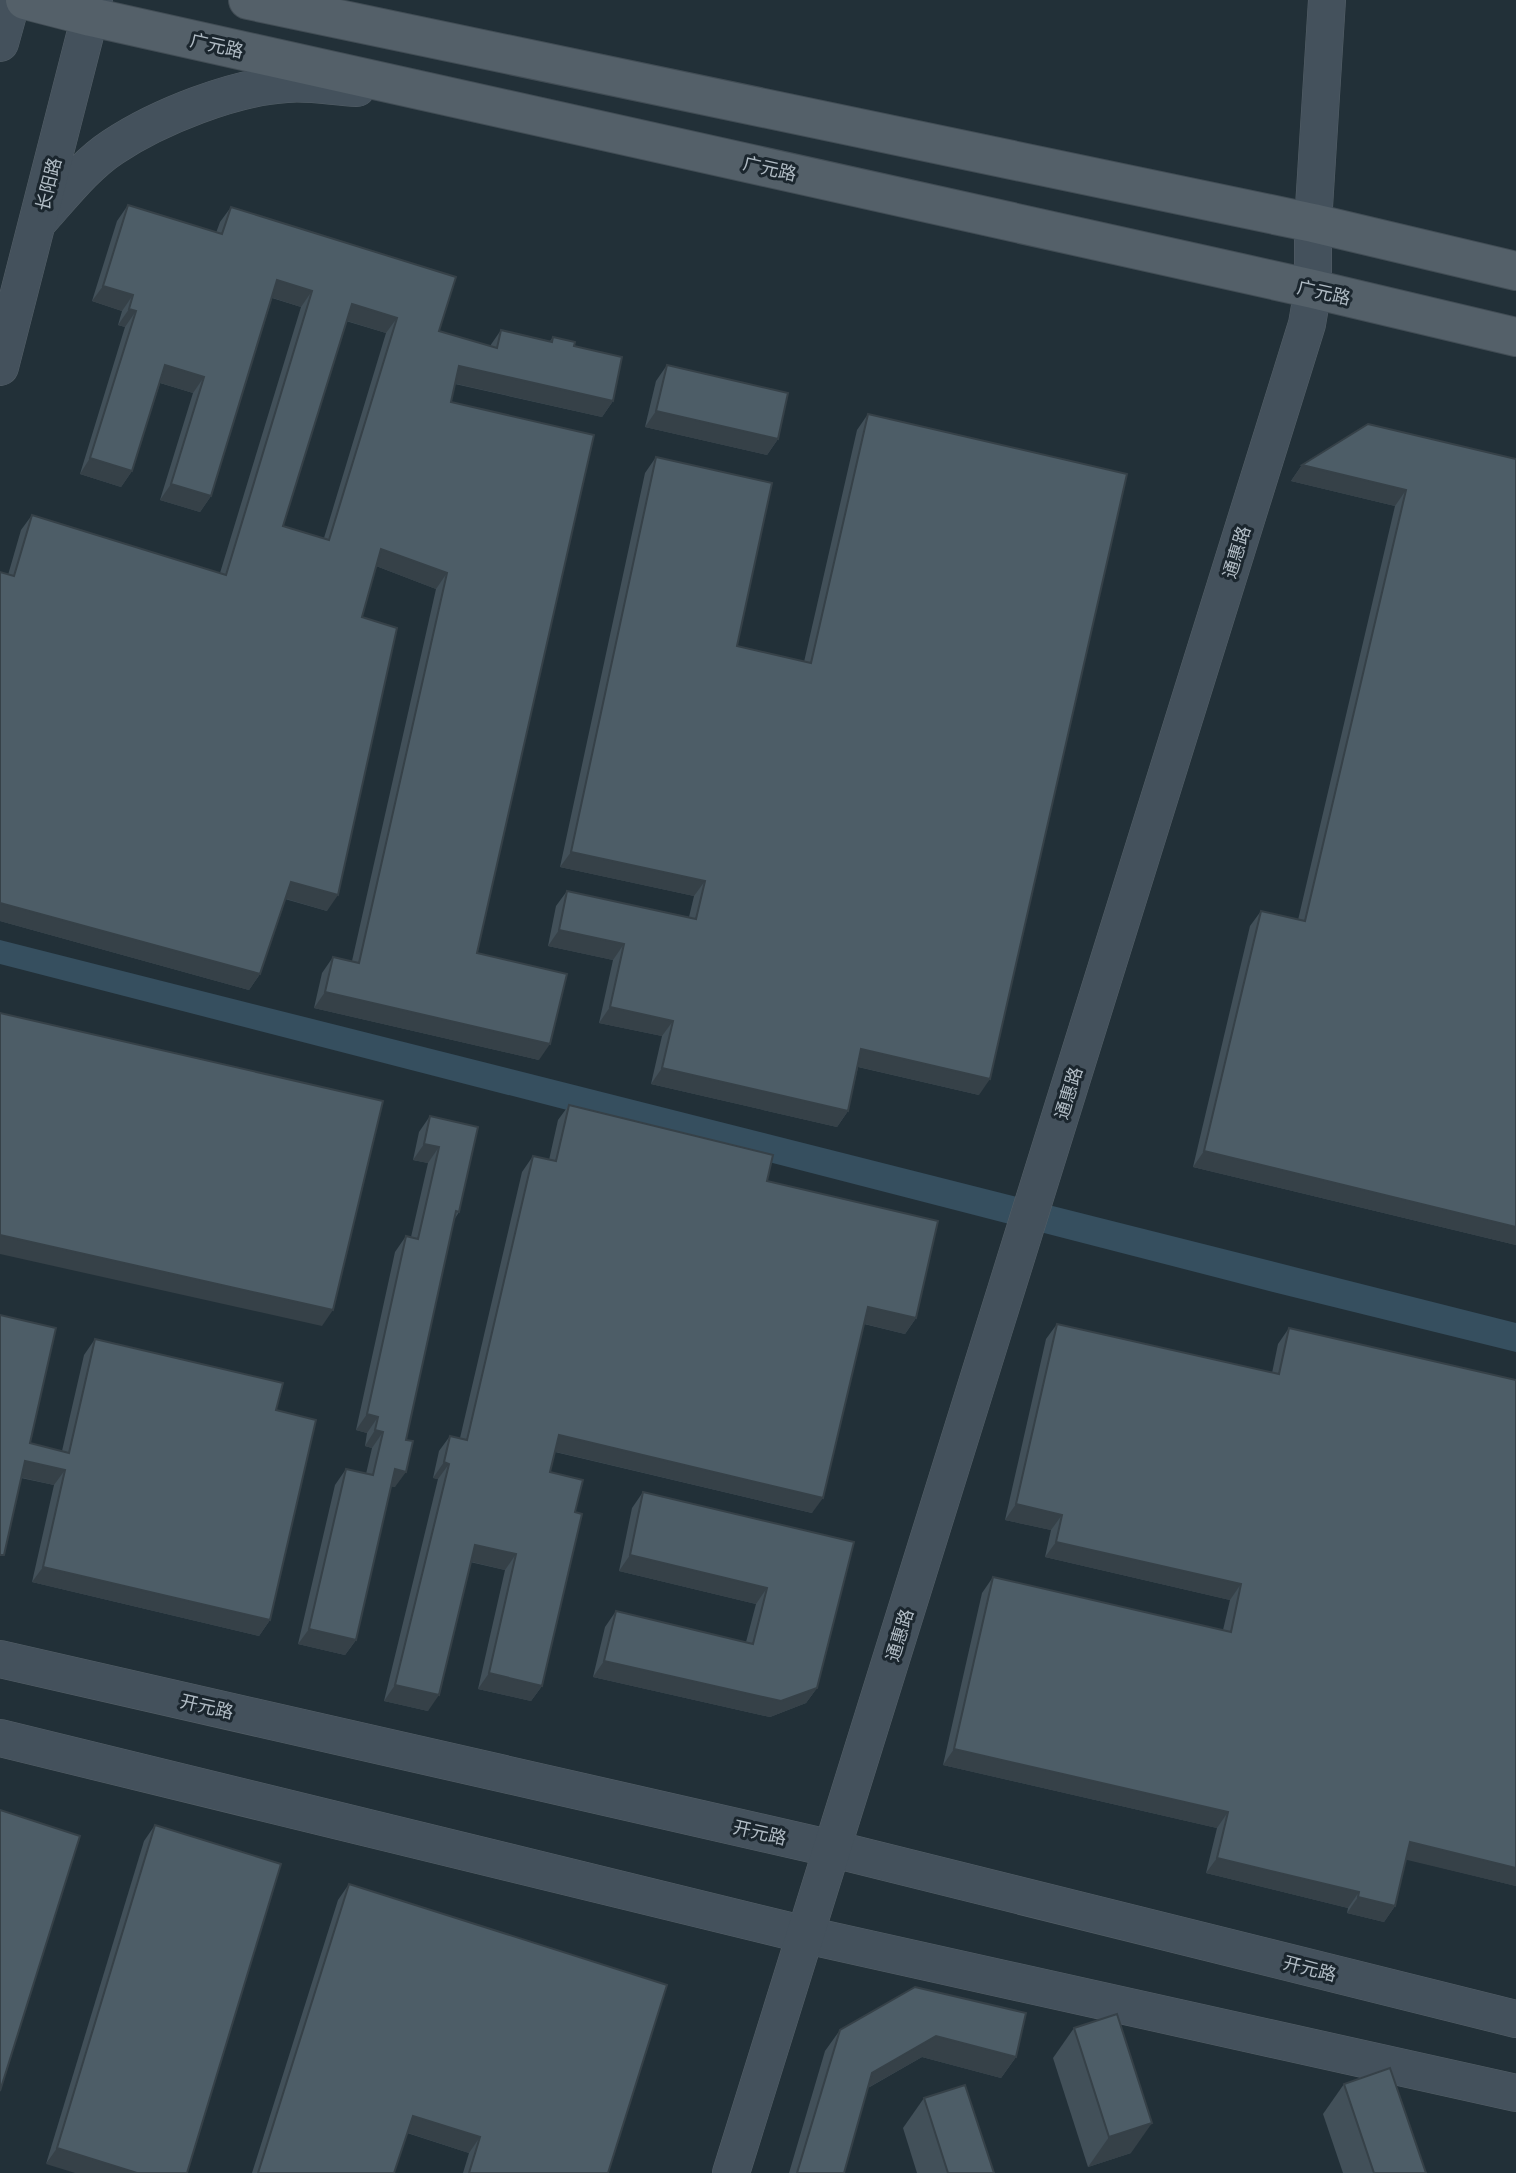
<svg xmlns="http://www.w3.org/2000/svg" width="1516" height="2173" font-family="'Noto Sans','Noto Sans SC',sans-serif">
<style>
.water{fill:#364f5f}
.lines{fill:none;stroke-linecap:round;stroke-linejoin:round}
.secondary-casing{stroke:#545f67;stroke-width:38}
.primary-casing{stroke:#424d55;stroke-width:40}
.secondary{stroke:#44515c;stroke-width:37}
.primary{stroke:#546069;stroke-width:38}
.wall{fill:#425059;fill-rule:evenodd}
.shaded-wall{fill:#364148}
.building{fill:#4d5d67;stroke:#364148;stroke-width:2;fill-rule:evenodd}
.labels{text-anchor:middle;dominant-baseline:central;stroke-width:6;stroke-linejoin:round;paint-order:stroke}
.street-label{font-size:18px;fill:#b1bcc5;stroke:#1b262e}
</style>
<rect width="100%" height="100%" fill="#223038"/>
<path class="water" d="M0,940L1516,1323V1352L1281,1294L0,964Z"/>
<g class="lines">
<g class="secondary-casing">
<g id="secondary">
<path d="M0,43L12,0"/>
<path d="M38,222C61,197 84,166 113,147C158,117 234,87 287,84C310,82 334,87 357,88"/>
<path d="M0,367L94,0"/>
<path d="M0,1659L833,1849L1516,2019"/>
<path d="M0,1738L806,1935L1516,2093"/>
<path d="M731,2173L1307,324L1313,289V223L1327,0"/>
</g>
</g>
<g class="primary-casing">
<g id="primary">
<path d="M25,0L91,17L1313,289L1516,337"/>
<path d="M248,0L1313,223L1516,271"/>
</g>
</g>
<use href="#secondary" class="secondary"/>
<use href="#primary" class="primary"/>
</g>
<g class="wall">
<path d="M128,205L216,233L220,222L231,207L439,331L490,346L501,330L550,341L553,337L574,346L613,401L602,417L455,384L451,402L477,953L539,1060L314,1008L322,973L333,957L352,961L436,589L376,566L362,617L327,911L285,899L260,974L249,990L0,921V572L8,575L21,530L32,515L220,573L301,307L272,298L211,496L200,512L160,500L193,393L160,383L132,471L121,487L80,474L125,327L118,325L122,311L92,301L117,221ZM346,321L386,333L324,538L283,526Z"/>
<path d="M667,365L778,439L767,455L645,427L656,381Z"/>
<path d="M868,414L979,1095L858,1067L848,1111L837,1127L651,1084L662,1036L599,1023L613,960L548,946L556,906L567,891L689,917L694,896L560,867L645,473L656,457L737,646L804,662L857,430Z"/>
<path d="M1516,459V1245L1193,1167L1250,926L1261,911L1298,920L1395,506L1291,481L1302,465Z"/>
<path d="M569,1105L767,1181L916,1318L905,1334L864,1324L812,1513L555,1452L550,1472L575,1512L542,1686L531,1701L478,1689L505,1570L470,1562L428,1711L384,1701L438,1479L433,1478L439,1451L450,1436L460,1438L522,1172L533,1156L549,1160L558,1120Z"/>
<path d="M430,1116L459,1212L454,1220L395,1487L391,1486L356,1640L345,1655L298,1644L335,1485L346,1469L366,1474L372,1448L365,1446L367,1433L356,1430L395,1252L406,1236L411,1237L428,1163L413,1160L419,1132Z"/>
<path d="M1057,1324L1272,1373L1278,1344L1289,1328L1516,1380V1886L1406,1859L1395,1906L1384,1922L1347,1913L1348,1908L1206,1873L1217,1828L943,1765L982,1593L993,1577L1223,1630L1230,1600L1045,1557L1051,1530L1005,1520L1046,1339Z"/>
<path d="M95,1339L276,1410L270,1620L259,1636L32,1582L54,1485L21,1478L30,1443L62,1451L84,1355Z"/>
<path d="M643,1492L854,1542L817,1688L806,1703L770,1717L593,1677L605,1627L616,1611L746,1642L756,1604L619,1571L632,1508Z"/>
<path d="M155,1825L281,1864L46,2164L144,1841Z"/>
<path d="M349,1884L608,2173H463L469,2153L407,2133L394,2173H252L338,1900Z"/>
<path d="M1074,2028L1131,2153L1088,2167L1053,2058Z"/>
<path d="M840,2030L1016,2057L1001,2078L922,2057L868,2088L844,2173H789L825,2051Z"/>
<path d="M1344,2084L1426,2173H1343L1323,2114Z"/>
<path d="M924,2098L994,2173H917L903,2128Z"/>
</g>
<g class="shaded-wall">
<path d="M277,280L312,291L301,307L267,296Z"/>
<path d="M103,286L133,295L122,311L92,301Z"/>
<path d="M352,304L397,318L386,333L341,319Z"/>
<path d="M129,309L136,311L125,327L118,325Z"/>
<path d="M165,365L204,377L193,393L154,381Z"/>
<path d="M459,366L613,401L602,417L448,382Z"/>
<path d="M656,411L778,439L767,455L645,427Z"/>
<path d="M90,458L132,471L121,487L80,474Z"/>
<path d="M1302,465L1406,490L1395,506L1291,481Z"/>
<path d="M171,484L211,496L200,512L160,500Z"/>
<path d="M381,549L447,573L436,589L371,564Z"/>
<path d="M571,852L705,881L694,896L560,867Z"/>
<path d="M291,882L338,895L327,911L280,897Z"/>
<path d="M0,903L260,974L249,990L0,921Z"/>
<path d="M559,930L624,944L613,960L548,946Z"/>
<path d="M325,992L550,1044L539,1060L314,1008Z"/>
<path d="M610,1007L673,1021L662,1036L599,1023Z"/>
<path d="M861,1049L990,1079L979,1095L850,1065Z"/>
<path d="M662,1068L848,1111L837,1127L651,1084Z"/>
<path d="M424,1144L439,1147L428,1163L413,1160Z"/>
<path d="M1204,1151L1516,1227V1245L1193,1167Z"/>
<path d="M0,1235L333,1310L322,1326L0,1254Z"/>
<path d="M868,1307L916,1318L905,1334L857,1322Z"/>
<path d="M367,1414L378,1417L367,1433L356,1430Z"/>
<path d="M375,1430L383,1432L372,1448L365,1446Z"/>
<path d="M559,1435L823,1498L812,1513L548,1450Z"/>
<path d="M25,1461L65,1470L54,1485L15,1476Z"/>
<path d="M444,1462L449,1464L438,1479L433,1478Z"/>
<path d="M395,1469L406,1472L395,1487L384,1485Z"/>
<path d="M1016,1504L1062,1515L1051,1530L1005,1520Z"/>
<path d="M1056,1542L1241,1584L1230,1600L1045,1557Z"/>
<path d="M475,1545L516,1554L505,1570L464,1560Z"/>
<path d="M630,1555L767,1588L756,1604L619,1571Z"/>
<path d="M43,1567L270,1620L259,1636L32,1582Z"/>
<path d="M309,1629L356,1640L345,1655L298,1644Z"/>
<path d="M604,1661L817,1688L806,1703L770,1717L593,1677Z"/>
<path d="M489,1673L542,1686L531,1701L478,1689Z"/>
<path d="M395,1685L439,1695L428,1711L384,1701Z"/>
<path d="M954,1749L1228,1812L1217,1828L943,1765Z"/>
<path d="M1410,1842L1516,1868V1886L1399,1858Z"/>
<path d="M1217,1858L1359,1892L1348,1908L1206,1873Z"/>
<path d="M1358,1897L1395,1906L1384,1922L1347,1913Z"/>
<path d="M936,2036L1016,2057L1001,2078L922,2057L857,2094L872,2073Z"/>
<path d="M413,2116L480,2137L469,2153L402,2131Z"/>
<path d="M1152,2123L1131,2153L1088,2167L1109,2137Z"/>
<path d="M57,2148L137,2173H75L46,2164Z"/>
</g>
<g class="building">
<path d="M128,205L222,234L231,207L456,277L439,331L497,348L501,330L552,342L553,337L575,342L574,346L622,357L613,401L459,366L451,402L594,435L477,953L567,974L550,1044L325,992L333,957L359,963L447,573L381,549L362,617L397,628L338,895L291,882L260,974L0,903V572L14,576L32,515L226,575L312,291L277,280L211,496L171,484L204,377L165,365L132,471L90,458L136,311L129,309L133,295L103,286ZM352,304L397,318L329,540L283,526Z"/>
<path d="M667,365L788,393L778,439L656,411Z"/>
<path d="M868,414L1127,474L990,1079L861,1049L848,1111L662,1068L673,1021L610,1007L624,944L559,930L567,891L696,919L705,881L571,852L656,457L772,483L737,646L811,663Z"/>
<path d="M1368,424L1516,459V1227L1204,1151L1261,911L1305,921L1406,490L1302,465Z"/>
<path d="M0,1013L383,1101L333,1310L0,1235Z"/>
<path d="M569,1105L773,1155L767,1181L938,1221L916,1318L868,1307L823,1498L559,1435L550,1472L583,1480L575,1512L582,1514L542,1686L489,1673L516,1554L475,1545L439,1695L395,1685L449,1464L444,1462L450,1436L467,1440L533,1156L556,1161Z"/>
<path d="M430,1116L478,1127L459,1212L456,1211L406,1440L413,1441L406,1472L395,1469L356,1640L309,1629L346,1469L373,1475L383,1432L375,1430L378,1417L367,1414L406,1236L418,1239L439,1147L424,1144Z"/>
<path d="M0,1315L56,1328L30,1443L69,1453L95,1339L283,1383L276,1410L316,1420L270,1620L43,1567L65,1470L25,1461L4,1555H0Z"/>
<path d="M1057,1324L1279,1374L1289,1328L1516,1380V1868L1410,1842L1395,1906L1358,1897L1359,1892L1217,1858L1228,1812L954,1749L993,1577L1231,1632L1241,1584L1056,1542L1062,1515L1016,1504Z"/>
<path d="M643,1492L854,1542L817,1688L781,1701L604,1661L616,1611L753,1644L767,1588L630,1555Z"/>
<path d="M0,1810L80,1836L0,2091Z"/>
<path d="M155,1825L281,1864L187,2173H137L57,2148Z"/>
<path d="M349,1884L667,1985L608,2173H469L480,2137L413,2116L394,2173H258Z"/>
<path d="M915,1987L1026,2013L1016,2057L936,2036L872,2073L844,2173H797L840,2030Z"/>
<path d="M1117,2014L1152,2123L1109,2137L1074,2028Z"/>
<path d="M1390,2068L1426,2173H1374L1344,2084Z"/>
<path d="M965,2085L994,2173H948L924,2098Z"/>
</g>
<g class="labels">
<g class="street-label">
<text transform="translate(217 45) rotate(13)">广元路</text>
<text transform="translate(770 168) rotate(13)">广元路</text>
<text transform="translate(48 184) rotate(-76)">长阳路</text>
<text transform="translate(1324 292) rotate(13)">广元路</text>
<text transform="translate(1236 552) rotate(-73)">通惠路</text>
<text transform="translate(1068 1093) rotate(-73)">通惠路</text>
<text transform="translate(899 1635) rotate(-73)">通惠路</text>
<text transform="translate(207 1706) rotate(13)">开元路</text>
<text transform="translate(760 1832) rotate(13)">开元路</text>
<text transform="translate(1310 1968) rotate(14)">开元路</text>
</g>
</g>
</svg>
